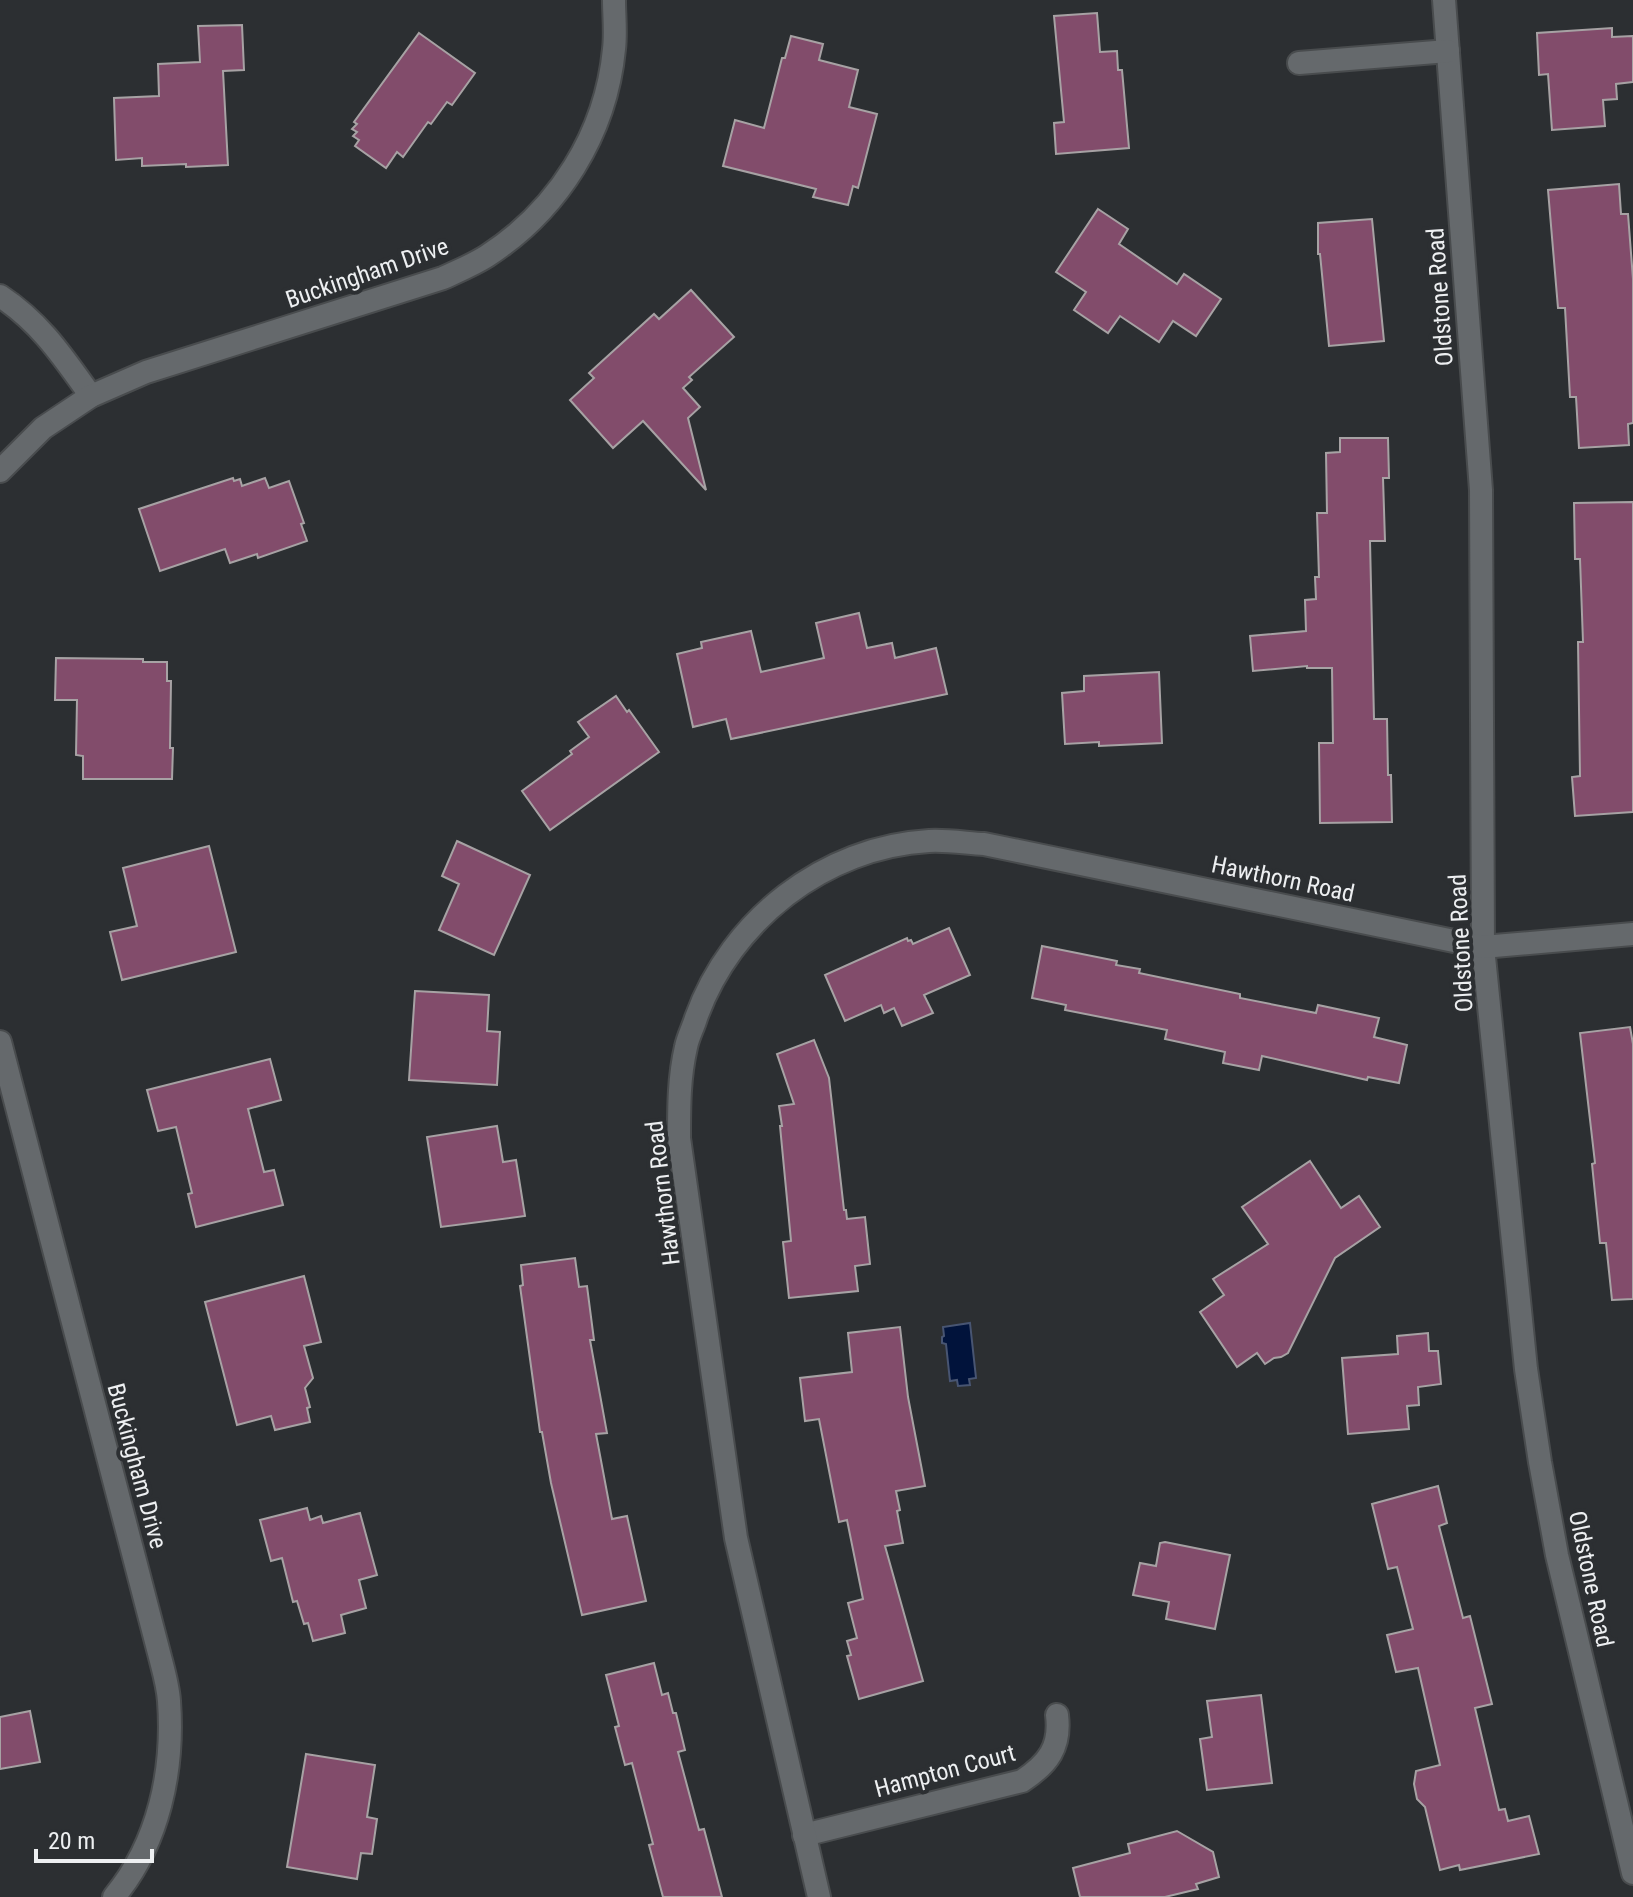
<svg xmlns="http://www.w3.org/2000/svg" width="1633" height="1897" font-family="'Roboto Condensed',sans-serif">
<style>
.water{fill:#01133b;stroke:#485572;stroke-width:2}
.building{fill:#824c6b;stroke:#a7a2a4;stroke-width:2}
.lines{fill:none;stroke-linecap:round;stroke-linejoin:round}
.minor-casing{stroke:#494c4e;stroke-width:26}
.minor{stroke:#65696c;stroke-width:22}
.labels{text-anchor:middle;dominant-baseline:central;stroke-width:8;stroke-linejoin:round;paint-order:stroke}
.street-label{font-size:24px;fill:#edeff1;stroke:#2c2f32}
</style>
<rect width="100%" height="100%" fill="#2c2f32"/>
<path class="water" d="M970,1323L976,1378L969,1379L970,1385L958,1386L957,1380L950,1381L946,1344L942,1343V1337L944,1336L943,1327Z"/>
<g class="building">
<path d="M1097,13L1100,52L1117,51L1118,70H1122L1129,148L1056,154L1054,123L1064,122L1054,16Z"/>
<path d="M242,25L244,70L223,71L228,165L186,167V164L142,166V158L116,160L114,98L159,96L158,64L200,62L198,26Z"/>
<path d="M1612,28V37L1633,36V82L1616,84L1617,99L1603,100L1605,126L1552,130L1548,74L1539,75L1537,33Z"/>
<path d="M419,33L475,73L452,105L447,102L431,124L428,122L403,157L397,152L386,168L355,146L359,140L353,136L357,132L352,129L357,124L354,122Z"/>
<path d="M791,36L823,44L819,60L858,70L849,107L877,114L858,188L853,186L848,205L813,197L816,189L723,166L735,120L764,128L782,58H785Z"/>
<path d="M1619,184L1621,214H1628L1633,279V423L1628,424L1629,445L1579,448L1576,397H1570L1565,308H1558L1548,190Z"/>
<path d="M1098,209L1128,229L1119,244L1177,284L1184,274L1221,299L1196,336L1173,321L1159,342L1120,316L1108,333L1074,310L1086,292L1056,272Z"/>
<path d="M1372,219L1384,341L1329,346L1320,254H1318V223Z"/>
<path d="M691,290L734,337L689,377L692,380L683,388L700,407L688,418L706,490L643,421L613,448L570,400L594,378L589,373L654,314L659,319Z"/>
<path d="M1340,438H1388L1389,478H1383L1385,541H1370L1374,719H1387L1388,775H1391L1392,822L1320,823L1319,743H1333L1332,668H1307V666L1253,671L1250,636L1306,631L1305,600L1316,599L1315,577H1319L1317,513H1327L1326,453L1340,452Z"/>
<path d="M233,478L234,481L240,479L242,486L265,478L269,488L289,481L304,523L301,524L307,541L258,558L257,554L230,563L225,549L160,571L139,509Z"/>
<path d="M1633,502V812L1575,816L1572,777L1580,776L1578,642H1583L1580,559H1575L1574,503Z"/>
<path d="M859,613L867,648L892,643L895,658L936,648L947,694L731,739L726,719L693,727L677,654L702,648L701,642L751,631L761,672L824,658L816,623Z"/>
<path d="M56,658L143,659V662H167V681H171L170,748H173L172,779H83V756L76,755L77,700H55Z"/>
<path d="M1159,672L1162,743L1099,746V742L1065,744L1062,693L1084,691V676Z"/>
<path d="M616,696L627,712L629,710L659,752L550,830L522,791L572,754L570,751L589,737L578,722Z"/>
<path d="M457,841L530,875L494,955L439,930L459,884L442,876Z"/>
<path d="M209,846L236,952L122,980L110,932L137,926L123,868Z"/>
<path d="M949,928L970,975L924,995L933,1013L902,1026L894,1008L884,1013L881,1005L845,1021L825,975L907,938L908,941L911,940L913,944Z"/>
<path d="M1042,946L1117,961L1116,965L1140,969L1139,973L1240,994V998L1316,1013L1318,1005L1379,1018L1374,1037L1407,1045L1399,1083L1368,1077L1367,1080L1262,1056L1259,1070L1223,1063L1225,1052L1165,1039L1167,1030L1065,1010L1066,1005L1032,998Z"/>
<path d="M415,991L489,995L487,1031L500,1032L497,1085L409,1080Z"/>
<path d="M1630,1027L1633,1044V1299L1612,1300L1606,1243H1600L1592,1164L1595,1163L1580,1033Z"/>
<path d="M814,1040L829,1078L844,1210H846L847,1219L865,1217L870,1264L855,1266L858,1291L789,1298L783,1242L791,1241L780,1126H782L779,1106L794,1104L777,1054Z"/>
<path d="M270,1059L281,1100L248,1109L264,1172L274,1170L283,1205L196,1227L188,1194L192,1193L176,1127L158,1131L147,1090Z"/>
<path d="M497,1126L503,1162L516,1160L525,1216L441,1227L427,1137Z"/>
<path d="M1310,1161L1341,1208L1359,1196L1380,1227L1335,1258L1288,1353L1281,1357L1274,1358L1265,1364L1257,1353L1237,1367L1200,1312L1224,1295L1213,1279L1268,1244L1242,1207Z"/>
<path d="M575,1258L579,1287L587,1286L594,1340H590L607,1433L596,1434L612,1519L627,1516L646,1601L582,1615L551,1483L542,1432H540L520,1286L523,1285L521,1265Z"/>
<path d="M304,1276L321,1342L304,1346L313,1378L305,1388L310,1407L307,1408L310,1422L275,1430L271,1416L237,1425L205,1302Z"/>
<path d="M900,1327L908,1397L925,1486L896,1491L900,1510L897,1511L903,1543L885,1546L923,1681L859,1699L847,1656L851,1655L847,1641L857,1638L848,1603L863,1599L847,1520L839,1522L819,1419L805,1421L800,1378L852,1372L848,1333Z"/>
<path d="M1428,1333L1429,1351H1438L1441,1384L1418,1387L1419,1405L1407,1406L1409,1429L1348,1434L1342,1358L1398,1354L1397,1336Z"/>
<path d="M1438,1486L1447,1523L1439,1526L1463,1618L1470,1616L1492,1704L1475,1708L1499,1810L1505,1809L1508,1821L1529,1816L1539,1854L1460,1870L1459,1865L1440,1870L1425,1807L1417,1799L1414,1784L1416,1771L1440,1765L1418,1668L1396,1672L1387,1635L1413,1629L1397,1567L1388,1569L1372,1504Z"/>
<path d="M307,1508L310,1520L321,1516L323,1523L360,1513L377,1575L359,1580L366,1608L341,1615L345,1633L313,1641L308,1623L304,1624L297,1601L293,1602L282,1558L271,1561L260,1520Z"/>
<path d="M1165,1542L1230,1555L1215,1629L1166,1619L1169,1602L1133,1595L1140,1563L1156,1566L1160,1543Z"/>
<path d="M654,1663L662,1695L668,1693L673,1713H676L685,1750L678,1752L699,1830L704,1829L722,1897H663L649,1845L653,1844L632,1763L625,1765L615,1727L619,1726L606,1675Z"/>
<path d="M1261,1695L1272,1783L1207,1790L1200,1739L1212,1737L1207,1701Z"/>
<path d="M30,1711L40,1762L0,1769V1717Z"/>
<path d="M306,1754L375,1765L367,1817L377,1819L372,1854L361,1853L357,1879L287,1867Z"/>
<path d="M1177,1831L1213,1852L1219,1877L1196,1884L1198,1889L1165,1897H1080L1073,1868L1130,1853L1128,1844Z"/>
</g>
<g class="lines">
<g class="minor-casing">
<g id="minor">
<path d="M1444,0L1481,490L1483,947L1526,1369L1540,1462L1557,1555L1633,1873"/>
<path d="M1299,63L1448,51"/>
<path d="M0,296C41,323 63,357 91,396"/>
<path d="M0,471L43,428L91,396L146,372L443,278C458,271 473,265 487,256C558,210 606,134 614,49C616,33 614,16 614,0"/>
<path d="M0,1042L159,1653C163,1669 168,1685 169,1701C174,1770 159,1843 114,1897"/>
<path d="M804,1835L1022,1781C1048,1764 1061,1747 1057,1715"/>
<path d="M819,1897L736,1538L679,1138C679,1107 679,1077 686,1047C688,1037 693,1028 696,1018C731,920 824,847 929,841C947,840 966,843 984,844L1483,947L1633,934"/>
</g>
</g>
<use href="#minor" class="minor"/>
</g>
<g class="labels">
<g class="street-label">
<text transform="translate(367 273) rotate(-19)">Buckingham Drive</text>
<text transform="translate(1440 297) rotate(-94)">Oldstone Road</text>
<text transform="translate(1283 879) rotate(12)">Hawthorn Road</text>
<text transform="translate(1461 943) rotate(-93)">Oldstone Road</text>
<text transform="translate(663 1193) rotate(-97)">Hawthorn Road</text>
<text transform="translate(137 1466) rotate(75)">Buckingham Drive</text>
<text transform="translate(1591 1579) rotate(78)">Oldstone Road</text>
<text transform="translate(945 1771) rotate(-15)">Hampton Court</text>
</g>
</g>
<path d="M36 1849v12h116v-12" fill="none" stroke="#edeff1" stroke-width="4"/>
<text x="48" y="1849" font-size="24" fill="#edeff1" stroke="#2c2f32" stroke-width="6" paint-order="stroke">20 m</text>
</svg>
